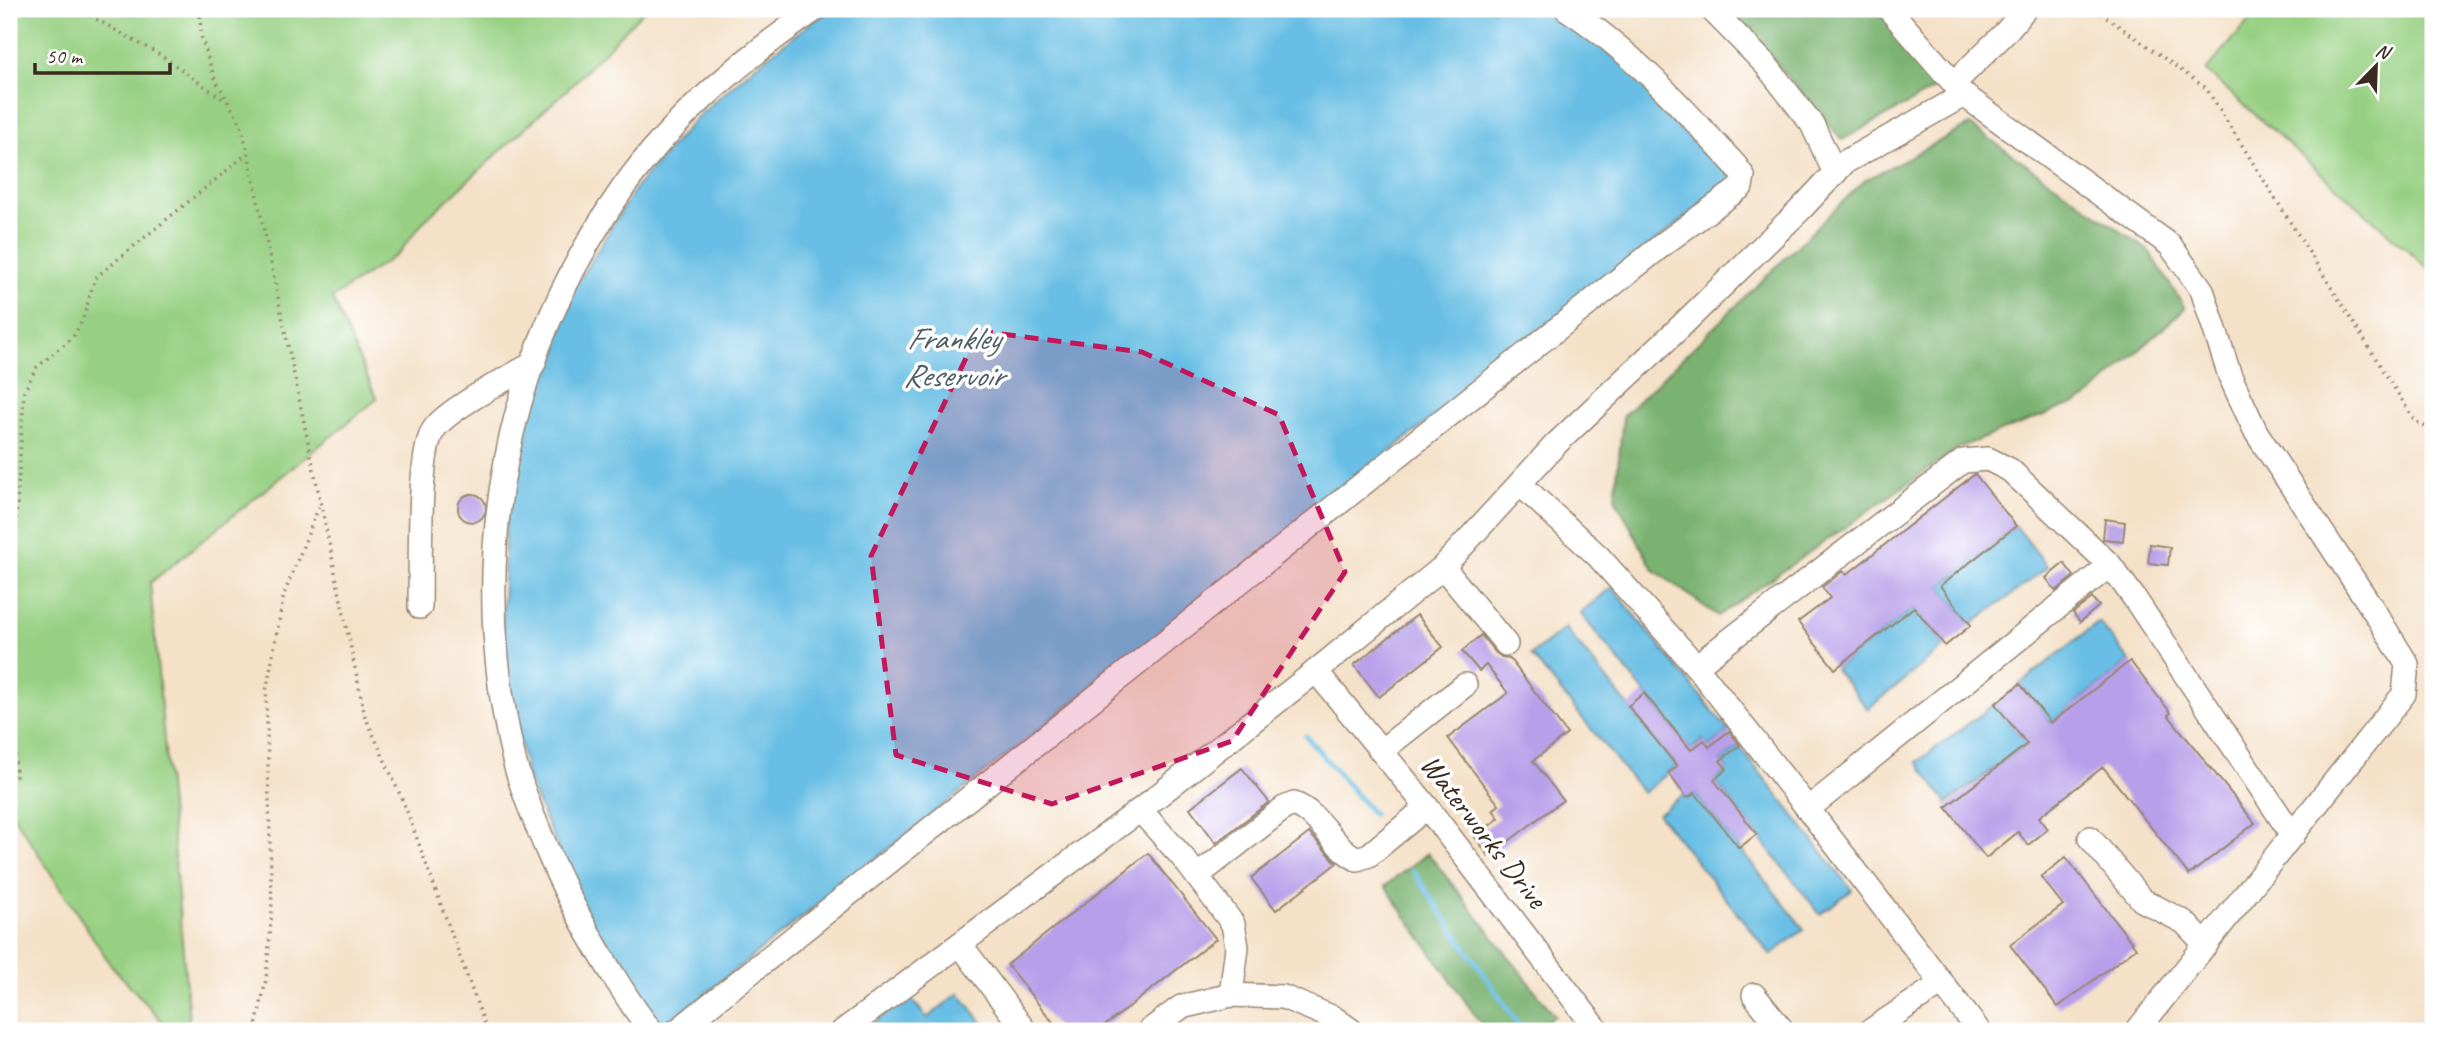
<svg xmlns="http://www.w3.org/2000/svg" width="2442" height="1040" font-family="Caveat,sans-serif">
<style>
.green{fill:#98d083;stroke:#6a7d50;stroke-width:2}
.forest{fill:#7ab271;stroke:#5a6e48;stroke-width:2}
.water{fill:#68bee4;stroke:#527481;stroke-width:2}
.lines{fill:none;stroke-linecap:round;stroke-linejoin:round}
.stream{stroke:#68bee4;stroke-width:5}
.building{fill:#b79fe9}
.minor-casing{stroke:#988673;stroke-width:26}
.path{stroke:#988673;stroke-width:3.5;stroke-dasharray:2 5;stroke-linecap:butt}
.minor{stroke:#fff;stroke-width:23}
.marked{fill:#c2185b;fill-opacity:0.2;stroke:#c2185b;stroke-width:5;stroke-dasharray:14 9;stroke-linejoin:round}
.labels{text-anchor:middle;dominant-baseline:central;stroke-width:7;stroke-linejoin:round;paint-order:stroke}
.street-label{font-size:30px;fill:#3b2a1e;stroke:#fff}
.water-label{font-size:32px;font-style:italic;fill:#4b5e63;stroke:#fff}
</style>
<rect width="100%" height="100%" fill="#fff"/>
<filter id="ink" filterUnits="userSpaceOnUse"><feTurbulence type="fractalNoise" baseFrequency=".0143" numOctaves="2"/><feDisplacementMap in="SourceGraphic" scale="14" xChannelSelector="R" yChannelSelector="G"/><feConvolveMatrix kernelMatrix="1 2 1 2 8 2 1 2 1" color-interpolation-filters="sRGB"/></filter>
<filter id="wash" filterUnits="userSpaceOnUse"><feTurbulence type="fractalNoise" baseFrequency=".00686" numOctaves="4" result="noise"/><feDisplacementMap in="SourceGraphic" scale="28" xChannelSelector="R" yChannelSelector="G"/><feGaussianBlur stdDeviation="1.57" result="paint"/><feColorMatrix in="noise" values="0 0 0 0 0 0 0 0 0 0 0 0 0 0 0 0 0 1.4 0 .05"/><feComposite in="paint" operator="in"/></filter>
<g filter="url(#wash)">
<rect width="100%" height="100%" fill="#f4e1c8"/>
<g class="green">
<path d="M9,9H645L571,86L424,221L399,253L332,298L377,399L150,583L189,1019L181,1031H171L111,965L9,809Z"/>
<path d="M2259,9H2433V273L2206,71Z"/>
</g>
<g class="forest">
<path d="M1730,9H1879L1938,87L1842,140Z"/>
<path d="M1970,125L2149,251L2185,308L2086,399L1960,447L1718,616L1653,569L1615,498L1623,416L1865,180Z"/>
<path d="M1428,853L1555,1016L1530,1031H1486L1385,886Z"/>
</g>
<g class="water">
<path d="M833,9H1549C1623,51 1678,118 1733,180L662,1028L620,972L594,931L527,778L502,647L506,509L531,396L570,295L636,187L695,119L755,66L812,22Z"/>
<path d="M2016,526L2048,567L1971,625L1940,586Z"/>
<path d="M1612,587L1729,731L1709,747L1703,740L1691,750L1580,613Z"/>
<path d="M1914,607L1945,646L1868,709L1835,669Z"/>
<path d="M2099,622L2130,661L2051,723L2020,684Z"/>
<path d="M1565,628L1677,766L1643,793L1531,655Z"/>
<path d="M1995,704L2027,744L1947,803L1917,762Z"/>
<path d="M1739,746L1852,890L1820,914L1714,780L1727,769L1720,761Z"/>
<path d="M1695,793L1804,929L1771,955L1658,814L1684,794L1688,798Z"/>
<path d="M959,993L989,1031H864L909,996L927,1018Z"/>
</g>
<g class="lines">
<g class="stream">
<path d="M1306,736L1373,814"/>
<path d="M1413,871L1523,1031"/>
</g>
</g>
<g id="blocks">
<g class="building">
<path d="M1975,474L2016,526L1940,586L1971,625L1945,646L1914,607L1835,669L1798,622L1830,598L1822,587L1843,571L1846,575Z"/>
<circle cx="472" cy="508" r="14"/>
<path d="M2105,519L2125,522L2123,541L2103,539Z"/>
<path d="M2150,544L2170,547L2168,565L2148,563Z"/>
<path d="M2064,563L2074,576L2056,591L2046,578Z"/>
<path d="M2092,598L2099,606L2080,622L2073,613Z"/>
<path d="M1417,615L1443,647L1379,697L1354,665Z"/>
<path d="M1481,635L1496,653L1502,657L1509,658L1567,734L1533,761L1563,800L1489,856L1475,837L1499,818L1493,810L1499,805L1448,738L1508,693L1486,665L1479,671L1462,651Z"/>
<path d="M2130,661L2171,713L2168,715L2255,823L2189,875L2103,767L2039,817L2048,829L2028,845L2018,832L1986,858L1946,807L2027,744L1995,704L2020,684L2051,723Z"/>
<path d="M1644,693L1691,750L1704,740L1709,747L1729,731L1740,745L1720,761L1727,769L1714,780L1757,834L1739,848L1695,793L1687,798L1668,773L1677,766L1628,706Z"/>
<path d="M1242,768L1269,802L1216,843L1190,808Z"/>
<path d="M1309,833L1337,863L1276,910L1251,878Z"/>
<path d="M1148,853L1216,939L1098,1031H1060L1007,965Z"/>
<path d="M2066,857L2136,948L2058,1007L2010,945L2063,905L2041,877Z"/>
</g>
</g>
</g>
<g filter="url(#ink)">
<use href="#blocks" fill-opacity="0" stroke="#988673" stroke-width="2"/>
<g class="lines">
<g class="minor-casing">
<g id="minor">
<path d="M1711,9L1766,65L1812,124L1835,173"/>
<path d="M1889,9L1964,95"/>
<path d="M1954,83L2005,33L2025,9"/>
<path d="M1520,484L1598,556L1696,666L1808,809"/>
<path d="M1443,567L1556,444L1677,330L1801,209L1845,162L1964,95L2170,245L2202,290L2230,376L2256,432L2374,611L2407,664L2404,694L2137,1031"/>
<path d="M420,607C421,572 417,453 434,429C449,408 510,377 534,363"/>
<path d="M1696,666L1963,461L1988,459L2010,470L2110,565"/>
<path d="M1316,671L1427,807L1598,1031"/>
<path d="M1381,751L1465,685"/>
<path d="M1140,810L1184,859L1233,924L1237,947L1231,995"/>
<path d="M2090,838L2142,900L2184,922L2206,945"/>
<path d="M1197,876L1284,808L1294,804C1321,814 1331,846 1357,859L1369,855L1427,807"/>
<path d="M960,944L1025,1031"/>
<path d="M1754,995L1783,1031"/>
<path d="M652,1031C639,1017 629,1000 618,983C593,943 570,903 551,859C537,827 523,794 514,760C466,558 504,358 623,188C671,120 747,55 816,9"/>
<path d="M677,1031L1666,242L1741,187L1743,176L1736,166C1684,109 1632,51 1567,9"/>
<path d="M843,1031L1140,810L1316,671L1443,567L1506,644"/>
<path d="M1149,1031L1181,1007L1231,995L1283,997L1334,1018L1352,1031"/>
<path d="M1870,1031L1942,983"/>
<path d="M1979,1031L1808,809L2110,565L2135,599L2293,836"/>
</g>
</g>
<g class="path">
<path d="M78,9L162,56L227,102"/>
<path d="M200,9L201,36L214,77L241,124L248,153L365,716L405,806L487,1031"/>
<path d="M2095,9L2206,88L2415,421L2433,431"/>
<path d="M9,781L16,776L10,615L24,392L36,368L73,337L83,319L95,278L248,153"/>
<path d="M255,1031L266,980L272,911L266,692L284,594L320,504"/>
</g>
<use href="#minor" class="minor"/>
</g>
</g>
<path class="marked" d="M979,331L1142,352L1279,415L1345,572L1232,741L1052,804L896,755L871,556Z"/>
<g class="labels">
<g class="street-label">
<text transform="translate(1484 831) rotate(52)">Waterworks Drive</text>
</g>
<g class="water-label">
<text x="953" y="338">Frankley<tspan x="953" dy="37">Reservoir</tspan></text>
</g>
</g>
<rect width="2442" height="1040" fill="none" stroke="#fff" stroke-width="35"/>
<g transform="translate(2376 66) rotate(23)" stroke="#ffffff" stroke-width="5" paint-order="stroke">
<path d="M0-5L12 26L0 18L-12 26Z" fill="#3b2a1e"/>
<text y="-10" font-size="19" font-weight="bold" text-anchor="middle" fill="#3b2a1e">N</text>
</g>
<path d="M35 63v10h135v-10" fill="none" stroke="#3b2a1e" stroke-width="3.5"/>
<text x="46" y="63" font-size="21" fill="#3b2a1e" stroke="#ffffff" stroke-width="5" paint-order="stroke">50 m</text>
</svg>
